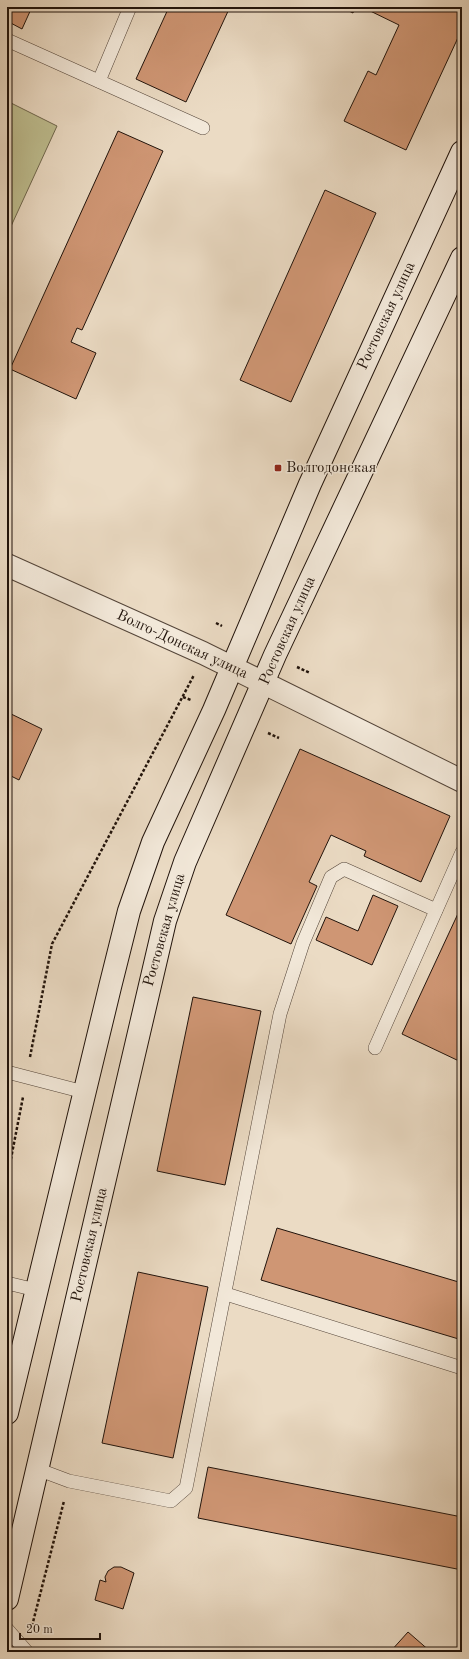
<svg xmlns="http://www.w3.org/2000/svg" width="469" height="1659" font-family="'Old Standard TT',serif">
<style>
.green{fill:#bebe90;stroke:#70684e}
.building{fill:#cf9674;stroke:#21130b}
.lines{fill:none;stroke-linecap:round;stroke-linejoin:round}
.lane-casing{stroke:#544539;stroke-width:14}
.street-casing{stroke:#544539;stroke-width:24}
.secondary-casing{stroke:#21130b;stroke-width:24}
.path{stroke:#21130b;stroke-width:2.5;stroke-dasharray:3 2;stroke-linecap:butt}
.lane{stroke:#f2e8d9;stroke-width:13}
.street{stroke:#f2e8d9;stroke-width:22}
.secondary{stroke:#f2e8d9;stroke-width:22}
.poi-dot{fill:#8f2418;stroke:#f2e8d9;stroke-width:1.5}
.labels{text-anchor:middle;dominant-baseline:central;stroke-width:3;stroke-linejoin:round;paint-order:stroke}
.street-label{font-size:15px;fill:#21130b;stroke:#f2e8d9}
.poi-label{font-size:15px;fill:#21130b;stroke:#f2e8d9;text-anchor:start}
</style>
<rect width="100%" height="100%" fill="#ebdbc4"/>
<filter id="stains"><feTurbulence type="fractalNoise" baseFrequency=".005" numOctaves="4"/><feColorMatrix values="0 0 0 0 .2 0 0 0 0 .09 0 0 0 0 .02 0 0 0 .5 -.17"/></filter>
<radialGradient id="worn" r=".72"><stop offset=".6" stop-color="#630" stop-opacity="0"/><stop offset="1" stop-color="#630" stop-opacity=".3"/></radialGradient>
<path class="green" d="M7,101L57,126L7,235Z"/>
<g class="building">
<path d="M7,7H32L22,29L7,21Z"/>
<path d="M169,7H230L186,102L136,79Z"/>
<path d="M341,7H355L353,13Z"/>
<path d="M362,7H462V29L406,150L344,121L368,71L376,75L399,25Z"/>
<path d="M118,131L163,151L82,330L77,328L71,342L96,353L76,399L10,369Z"/>
<path d="M325,190L376,213L291,402L240,380Z"/>
<path d="M7,712L42,729L19,780L7,774Z"/>
<path d="M300,749L450,816L421,882L364,856L366,851L331,835L309,882L317,886L291,944L226,915Z"/>
<path d="M373,895L398,906L372,965L316,940L326,917L358,931Z"/>
<path d="M462,905V1055L459,1061L402,1034Z"/>
<path d="M193,997L261,1011L225,1185L157,1171Z"/>
<path d="M277,1228L462,1283V1340L261,1280Z"/>
<path d="M138,1272L208,1287L173,1458L102,1443Z"/>
<path d="M208,1467L462,1517V1570L198,1518Z"/>
<path d="M114,1567H121L134,1573L123,1609L95,1600L100,1580L106,1582L105,1577L108,1571Z"/>
<path d="M408,1632L431,1652H390Z"/>
</g>
<g class="lines">
<g class="lane-casing">
<g id="lane">
<path d="M7,40L203,128"/>
<path d="M99,81L130,7"/>
<path d="M375,1048L462,852"/>
<path d="M7,1072L84,1092"/>
<path d="M7,1283L36,1290"/>
<path d="M226,1294L462,1368"/>
<path d="M37,1469L69,1481L171,1501L186,1488L280,1014L303,943L331,877L344,869L436,910"/>
<path d="M7,1629L27,1652"/>
</g>
</g>
<g class="street-casing">
<path id="street" d="M7,565L203,653L462,781"/>
</g>
<g class="secondary-casing">
<g id="secondary">
<path d="M7,1413L110,987L129,911L153,842L214,710L310,484L462,152"/>
<path d="M7,1599L165,921L185,862L275,655L462,258"/>
</g>
</g>
<g class="path">
<path d="M216,623L222,626"/>
<path d="M297,667L310,673"/>
<path d="M183,697L191,700"/>
<path d="M268,733L279,738"/>
<path d="M30,1057L52,944L194,675"/>
<path d="M7,1179L23,1097"/>
<path d="M32,1626L64,1501"/>
</g>
<use href="#lane" class="lane"/>
<use href="#street" class="street"/>
<use href="#secondary" class="secondary"/>
</g>
<rect class="poi-dot" x="274" y="464" width="8" height="8" rx="2"/>
<g class="labels">
<g class="street-label">
<text transform="translate(387 316) rotate(-65)">Ростовская улица</text>
<text transform="translate(288 631) rotate(-66)">Ростовская улица</text>
<text transform="translate(182 645) rotate(25)">Волго-Донская улица</text>
<text transform="translate(165 930) rotate(-74)">Ростовская улица</text>
<text transform="translate(90 1245) rotate(-77)">Ростовская улица</text>
</g>
<g class="poi-label">
<text x="286" y="468">Волгодонская</text>
</g>
</g>
<rect width="469" height="1659" fill="none" stroke="#ebdbc4" stroke-width="24"/>
<rect x="8" y="8" width="453" height="1643" fill="none" stroke="#21130b" stroke-width="2"/>
<rect x="12" y="12" width="445" height="1635" fill="none" stroke="#21130b"/>
<path d="M20 1633v6h80v-6" fill="none" stroke="#21130b" stroke-width="2"/>
<text x="26" y="1633" font-size="12" fill="#21130b" stroke="#f2e8d9" stroke-width="3" paint-order="stroke">20 m</text>
<rect width="100%" height="100%" filter="url(#stains)"/>
<rect width="100%" height="100%" fill="url(#worn)"/>
</svg>
